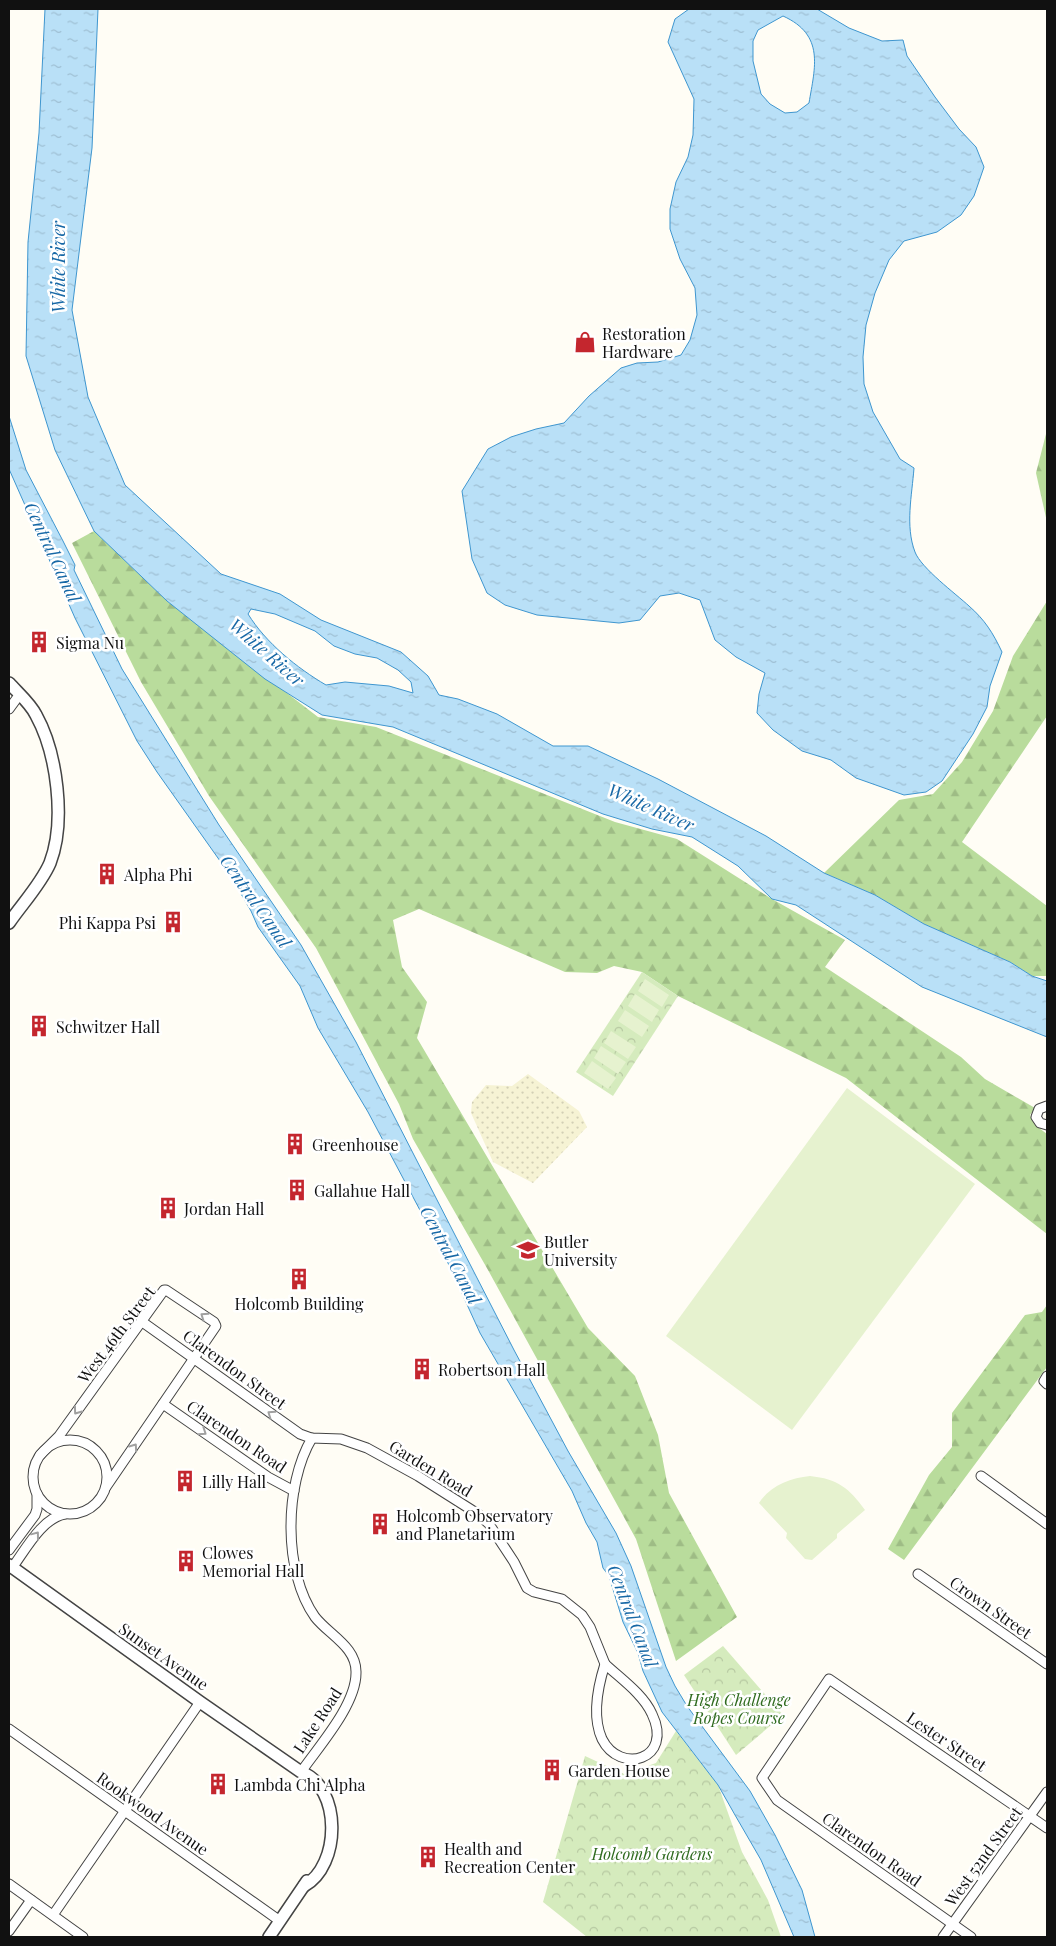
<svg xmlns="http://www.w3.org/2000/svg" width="1056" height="1946" font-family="'Playfair Display',serif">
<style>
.farmland{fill:url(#farmland-dots)}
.forest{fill:url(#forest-firs)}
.park{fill:url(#park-crowns)}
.pitch{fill:#e6f2cf}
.water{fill:url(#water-ripples);stroke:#3f96cf;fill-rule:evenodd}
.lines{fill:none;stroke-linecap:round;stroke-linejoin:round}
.minor-casing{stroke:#444;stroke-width:11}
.tertiary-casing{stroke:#444;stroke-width:14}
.minor{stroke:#fff;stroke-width:9}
.tertiary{stroke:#fff;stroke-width:11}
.oneway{stroke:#a0a0a0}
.labels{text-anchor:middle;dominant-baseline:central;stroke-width:5;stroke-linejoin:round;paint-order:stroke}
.poi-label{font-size:16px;fill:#111;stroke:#fff;text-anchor:start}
.street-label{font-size:16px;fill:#111;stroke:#fff}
.park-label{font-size:16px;font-style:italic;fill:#2f6b1f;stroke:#fff}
.water-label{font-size:18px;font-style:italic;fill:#1768a6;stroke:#fff}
</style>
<defs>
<pattern id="farmland-dots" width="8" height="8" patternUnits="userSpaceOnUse" patternTransform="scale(1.25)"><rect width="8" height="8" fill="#f6f3d4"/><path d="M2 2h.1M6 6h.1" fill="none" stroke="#d2cfb5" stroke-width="1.8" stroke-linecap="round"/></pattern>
<pattern id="forest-firs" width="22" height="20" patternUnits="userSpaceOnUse" patternTransform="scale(1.25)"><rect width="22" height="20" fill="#b9dc9c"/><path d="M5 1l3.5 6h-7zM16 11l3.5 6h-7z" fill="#9ebc85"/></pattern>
<pattern id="park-crowns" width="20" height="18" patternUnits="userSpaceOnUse" patternTransform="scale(1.25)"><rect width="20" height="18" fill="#d5ebbd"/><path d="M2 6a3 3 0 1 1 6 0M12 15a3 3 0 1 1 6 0" fill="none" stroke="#b6c8a1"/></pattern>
<pattern id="water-ripples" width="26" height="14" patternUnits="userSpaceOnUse" patternTransform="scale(1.25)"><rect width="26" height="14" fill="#b9e0f7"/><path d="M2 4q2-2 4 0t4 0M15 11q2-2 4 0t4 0" fill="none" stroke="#9ebfd3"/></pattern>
</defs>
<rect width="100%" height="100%" fill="#fffdf5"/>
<path class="farmland" d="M528,1074L579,1111L587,1127L533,1183L493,1162L471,1113L472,1102L486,1085L512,1086Z"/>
<g class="forest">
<path d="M1047,430V522L1036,473Z"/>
<path d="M94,531L167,601L318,717L376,727L615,822L677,839L772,899L845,940L825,967L961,1057L985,1079L1035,1108L1030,1115L1035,1125L1047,1134V1234L846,1078L678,996L642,972L614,966L597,973L565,972L419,909L393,920L402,967L427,1002L417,1038L588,1328L635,1376L658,1435L669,1493L737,1617L676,1661L636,1539L488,1270L413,1139L399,1104L316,948L209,796L141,682L72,543Z"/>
<path d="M1047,601V716L962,842L1047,906V976H1032L1010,962L924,924L875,895L824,873L899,800L933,794L962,762L993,711L1013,656Z"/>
<path d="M1047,1305V1367L904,1560L888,1549L929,1475L952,1447V1413L1025,1315L1042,1312Z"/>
</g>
<g class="park">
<path d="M642,972L678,996L613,1096L576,1072Z"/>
<path d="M723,1646L783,1715L736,1755L684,1675Z"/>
<path d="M676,1731L718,1785L742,1852L768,1900L781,1937H587L543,1902L585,1756L624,1774L656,1763Z"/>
</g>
<g class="pitch">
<path d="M645,979L669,995L662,1007L638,991Z"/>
<path d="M635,994L659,1010L652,1022L628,1006Z"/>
<path d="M625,1010L649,1026L642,1037L618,1021Z"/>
<path d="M611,1031L636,1047L628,1059L604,1043Z"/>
<path d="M601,1046L626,1062L618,1074L594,1058Z"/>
<path d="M592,1061L616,1078L608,1089L584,1073Z"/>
<path d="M847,1088L975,1184L792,1430L666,1336Z"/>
<path d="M810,1476C838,1479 849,1488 865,1510L837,1534V1538L812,1560L805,1559L786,1538L787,1533L759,1503C770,1486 790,1478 810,1476Z"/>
</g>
<g class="water">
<path d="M45,9H98L92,148L72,310L88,397L125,485L221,574L280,594L321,620L401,652L428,676L439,695L458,699L497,714L553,746H588L658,779L766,836L824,873L875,895L924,924L1010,962L1032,976L1047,981V1037L922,987L796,905L772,899L738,866L692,837L652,829L603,814L393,727L322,715L265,679L167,601L94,531L55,450L26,356L28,242L39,133ZM251,609L275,614L315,631L334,646L355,654L377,658L398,670L411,682L413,693L389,686L345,682L326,685C297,668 266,643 248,614Z"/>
<path d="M689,9H817L849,28L882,41L903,40L907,56L935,97L959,129L976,147L984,167L974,196L961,215L937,232L904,241L889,260L875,293L866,325L863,357L864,384L873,412L900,459L914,468C912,495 905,526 915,552C921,568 956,594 969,606C985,620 993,633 1002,652L990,686L987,707L973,734L942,781L926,792L904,795L856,778L831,760L802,751L773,730L757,713L759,694L765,673L736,657L715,640L700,600L679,593L660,596L640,620L619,623L537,615L505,605L487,593L472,559L462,491L488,449L511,437L536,429L564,423L589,396L621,368L637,363L658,362L681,355L690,340L697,315L695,288L680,259L670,229V209L676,182L688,157L693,135L694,99L668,42L675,19ZM783,16C825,35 815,67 809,103L797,112L785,113L770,104L761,94L753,61V41L758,30Z"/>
<path d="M9,416L26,470L63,541L75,565L74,570L122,669L219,825L301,945L356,1042L514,1350L568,1451L616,1533L631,1566L666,1667L675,1686L687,1706L750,1791L775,1835L802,1890L815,1937H794L761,1860L735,1815L718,1785L662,1712L643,1671L638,1653L623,1622L609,1576L603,1568L597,1542L586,1523L572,1491L480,1333L449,1265L368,1112L318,1028L300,986L258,927L251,911L230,875L157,772L137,741L75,618L9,469Z"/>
</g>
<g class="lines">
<g class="minor-casing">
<g id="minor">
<path d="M9,709L20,694"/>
<path d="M1047,1106L1039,1109L1036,1117L1040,1123L1047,1125"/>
<path d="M141,1321L300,1434L311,1438L341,1439L367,1448L418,1476L478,1514L489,1524L514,1562L527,1588L534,1592L562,1599L582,1615L590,1627L605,1664"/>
<path d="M1047,1376L1044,1381L1047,1384"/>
<path d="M163,1404L268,1477L294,1491"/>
<circle cx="70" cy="1477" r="37"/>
<path d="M40,1455L59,1436L164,1290H166L214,1322L216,1326L106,1487"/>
<path d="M981,1476L1047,1524"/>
<path d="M9,1550L35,1515L37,1509V1494"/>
<path d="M12,1568C26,1549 42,1518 65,1514"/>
<path d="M918,1574L1047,1664"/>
<path d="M605,1664C621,1679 643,1694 652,1714C674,1760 620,1775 602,1739C592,1717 598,1686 605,1664Z"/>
<path d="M9,1729L280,1921"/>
<path d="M301,1772C319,1746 356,1705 356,1673C357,1647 329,1635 315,1617C283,1572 284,1485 312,1438"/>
<path d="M9,1884L83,1937"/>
<path d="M53,1915L200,1702"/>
<path d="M9,1931L31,1900"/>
<path d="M943,1937L1047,1792"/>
<path d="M971,1937L777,1800L762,1778L829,1679L1047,1828"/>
</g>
</g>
<g class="tertiary-casing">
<g id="tertiary">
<path d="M9,683C18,693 30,703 36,715C57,753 66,821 50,863C41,884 22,904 9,923"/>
<path d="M9,1565L200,1702L301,1772C342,1787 341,1866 304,1886"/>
<path d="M269,1937L307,1881"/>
</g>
</g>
<use href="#minor" class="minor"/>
<use href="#tertiary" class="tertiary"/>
</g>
<defs><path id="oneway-chevron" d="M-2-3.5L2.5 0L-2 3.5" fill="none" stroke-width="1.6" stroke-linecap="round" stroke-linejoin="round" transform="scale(1.25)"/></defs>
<g class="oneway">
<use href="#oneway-chevron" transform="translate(204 1316) rotate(-145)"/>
<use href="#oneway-chevron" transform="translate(77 1411) rotate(126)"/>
<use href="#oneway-chevron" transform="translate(271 1414) rotate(-145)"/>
<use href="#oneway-chevron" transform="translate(203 1432) rotate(34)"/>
<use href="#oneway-chevron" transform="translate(134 1447) rotate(-55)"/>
<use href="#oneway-chevron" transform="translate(36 1535) rotate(-53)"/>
</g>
<defs>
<g id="shop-bare" transform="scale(1.725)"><path d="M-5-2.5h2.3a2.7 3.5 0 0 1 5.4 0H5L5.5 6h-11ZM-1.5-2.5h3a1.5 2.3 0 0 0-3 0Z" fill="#c4262e" stroke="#fff" stroke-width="2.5" paint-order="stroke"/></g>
<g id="building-bare" transform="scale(1.725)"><path d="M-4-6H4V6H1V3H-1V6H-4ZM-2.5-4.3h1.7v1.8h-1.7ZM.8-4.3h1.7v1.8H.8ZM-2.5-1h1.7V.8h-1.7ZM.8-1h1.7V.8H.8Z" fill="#c4262e" stroke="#fff" stroke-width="2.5" paint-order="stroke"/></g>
<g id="university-bare" transform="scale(1.725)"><path d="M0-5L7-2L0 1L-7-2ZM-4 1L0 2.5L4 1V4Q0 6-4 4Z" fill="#c4262e" stroke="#fff" stroke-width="2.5" paint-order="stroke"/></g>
</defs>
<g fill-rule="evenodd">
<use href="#shop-bare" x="585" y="342"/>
<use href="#building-bare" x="39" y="642"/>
<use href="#building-bare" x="107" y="874"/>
<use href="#building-bare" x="173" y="922"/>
<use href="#building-bare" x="39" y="1026"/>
<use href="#building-bare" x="295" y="1144"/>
<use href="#building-bare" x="297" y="1190"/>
<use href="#building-bare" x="168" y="1208"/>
<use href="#university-bare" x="528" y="1250"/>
<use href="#building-bare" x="299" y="1279"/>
<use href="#building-bare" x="422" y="1369"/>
<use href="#building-bare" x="185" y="1481"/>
<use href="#building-bare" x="380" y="1524"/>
<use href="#building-bare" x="186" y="1561"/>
<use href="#building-bare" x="552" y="1770"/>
<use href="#building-bare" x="218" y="1784"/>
<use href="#building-bare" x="428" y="1857"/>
</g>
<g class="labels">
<g class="poi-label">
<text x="602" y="333">Restoration<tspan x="602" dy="18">Hardware</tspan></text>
<text x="56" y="642">Sigma Nu</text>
<text x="124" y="874">Alpha Phi</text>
<text x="156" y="922" text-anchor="end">Phi Kappa Psi</text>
<text x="56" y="1026">Schwitzer Hall</text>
<text x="312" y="1144">Greenhouse</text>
<text x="314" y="1190">Gallahue Hall</text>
<text x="184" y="1208">Jordan Hall</text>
<text x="544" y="1241">Butler<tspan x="544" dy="18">University</tspan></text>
<text x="299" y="1303" text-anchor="middle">Holcomb Building</text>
<text x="438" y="1369">Robertson Hall</text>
<text x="202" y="1481">Lilly Hall</text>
<text x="396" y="1515">Holcomb Observatory<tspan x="396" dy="18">and Planetarium</tspan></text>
<text x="202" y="1552">Clowes<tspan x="202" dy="18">Memorial Hall</tspan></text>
<text x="568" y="1770">Garden House</text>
<text x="234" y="1784">Lambda Chi Alpha</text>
<text x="444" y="1848">Health and<tspan x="444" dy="18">Recreation Center</tspan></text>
</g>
<g class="street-label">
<text transform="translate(116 1334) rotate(-53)">West 46th Street</text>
<text transform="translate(235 1369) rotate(36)">Clarendon Street</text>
<text transform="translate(237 1436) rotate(34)">Clarendon Road</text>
<text transform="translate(431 1468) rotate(31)">Garden Road</text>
<text transform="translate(991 1607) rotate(35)">Crown Street</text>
<text transform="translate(164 1656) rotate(35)">Sunset Avenue</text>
<text transform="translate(317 1720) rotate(-57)">Lake Road</text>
<text transform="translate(947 1741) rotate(34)">Lester Street</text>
<text transform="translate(153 1813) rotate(35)">Rookwood Avenue</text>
<text transform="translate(872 1849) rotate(35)">Clarendon Road</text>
<text transform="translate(983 1856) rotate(-54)">West 52nd Street</text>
</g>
<g class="park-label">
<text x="739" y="1699">High Challenge<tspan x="739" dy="18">Ropes Course</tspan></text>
<text x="652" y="1853">Holcomb Gardens</text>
</g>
<g class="water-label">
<text transform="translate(58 267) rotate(-90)">White River</text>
<text transform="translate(53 552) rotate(65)">Central Canal</text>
<text transform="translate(267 652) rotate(41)">White River</text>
<text transform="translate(651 807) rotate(24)">White River</text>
<text transform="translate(256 901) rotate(55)">Central Canal</text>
<text transform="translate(451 1255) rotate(62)">Central Canal</text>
<text transform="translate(633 1616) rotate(69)">Central Canal</text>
</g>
</g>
<rect width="1056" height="1946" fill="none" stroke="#111111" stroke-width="20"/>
</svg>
